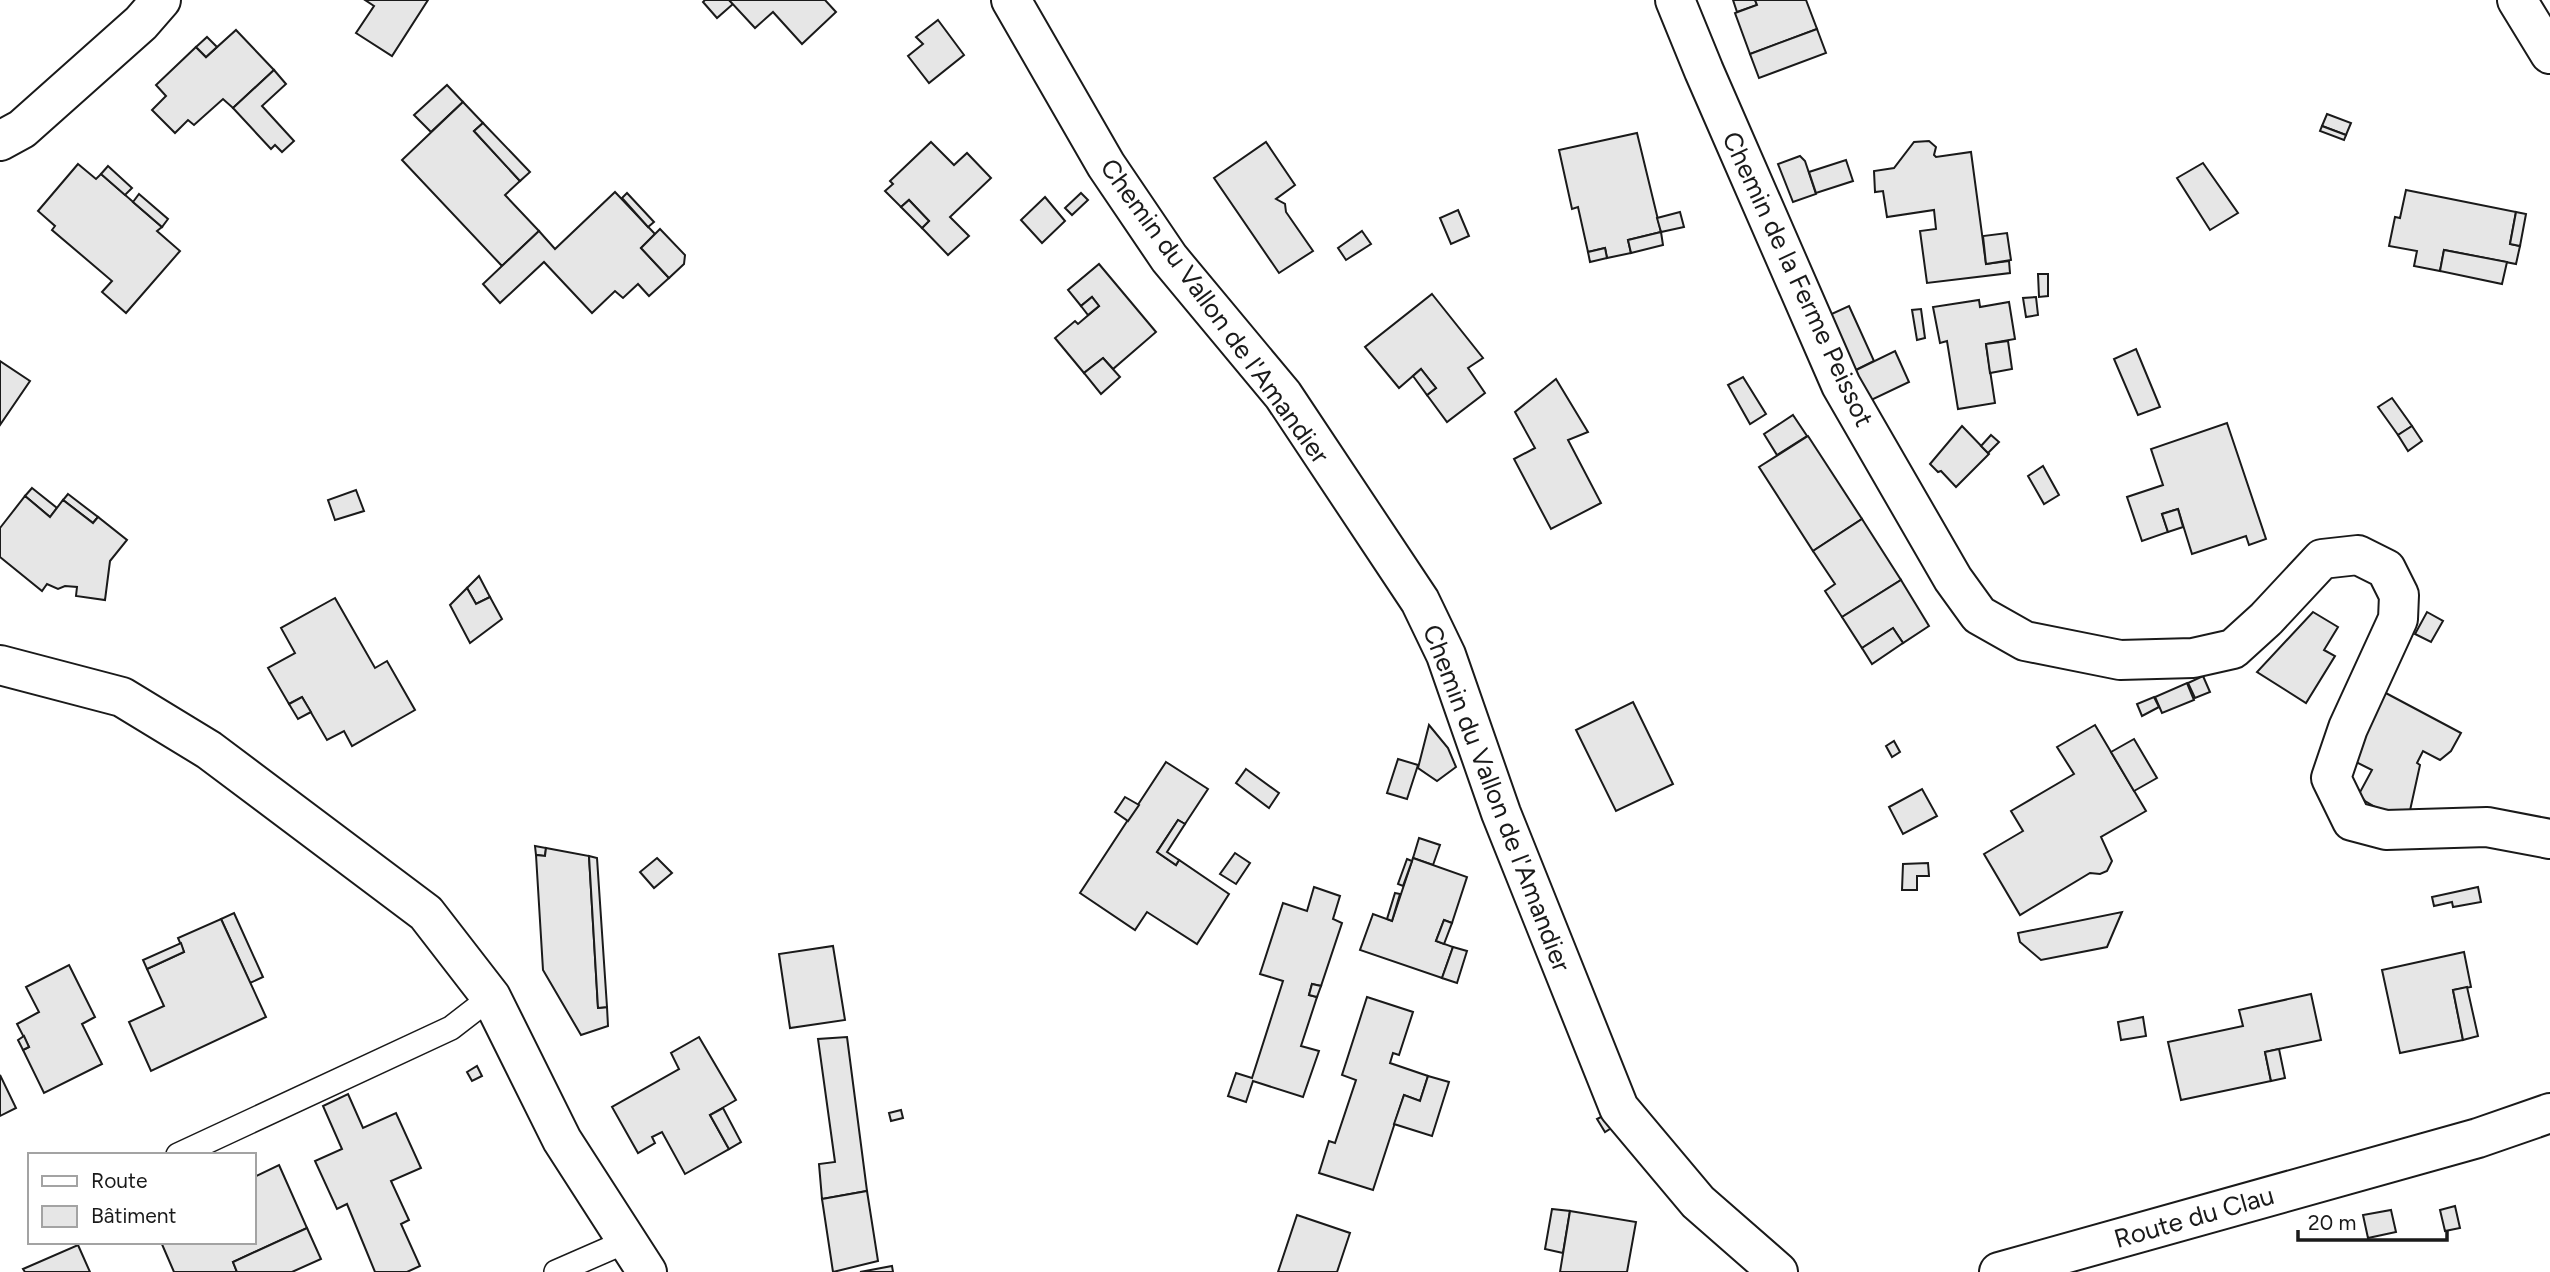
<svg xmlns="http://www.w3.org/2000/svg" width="2550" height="1272" viewBox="0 0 2550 1272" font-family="Figtree,sans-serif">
	<rect width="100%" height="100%" fill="#fff"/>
	<g fill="#e6e6e6" stroke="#1a1a1a" stroke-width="2">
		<polygon points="365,0 428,0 392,56 356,33 374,6"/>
		<polygon points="705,0 729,0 733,4 717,18 703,2"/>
		<polygon points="729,0 825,0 836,12 802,44 773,12 755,28"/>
		<polygon points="1733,0 1755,0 1757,5 1737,12"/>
		<polygon points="1755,0 1806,0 1817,29 1750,54 1735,13 1757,5"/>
		<polygon points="938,20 964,55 929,83 908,56 923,44 916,37"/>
		<polygon points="1817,29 1826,53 1759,78 1750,54"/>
		<polygon points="236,30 274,70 233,108 223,99 194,125 188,120 175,133 152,110 166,96 156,85 196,47 206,57"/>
		<polygon points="207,37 217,47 206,57 196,47"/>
		<polygon points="274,70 286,84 262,106 294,141 282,152 275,145 271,149 233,108"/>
		<polygon points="447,85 463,102 431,132 414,115"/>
		<polygon points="463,102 483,123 474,131 520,181 505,195 539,231 502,266 402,160"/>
		<polygon points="2327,114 2351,123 2346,135 2322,126"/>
		<polygon points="483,123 530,172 520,181 474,131"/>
		<polygon points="2322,126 2346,135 2344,140 2320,131"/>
		<polygon points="1637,133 1661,232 1628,240 1631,253 1607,258 1605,248 1588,252 1578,207 1572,209 1559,150"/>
		<polygon points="1929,141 1936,147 1934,155 1936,157 1971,152 1986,264 2009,261 2010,273 1927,283 1920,231 1936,229 1934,210 1887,217 1883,191 1875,192 1874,171 1894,168 1914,142"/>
		<polygon points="931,142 954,165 967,153 991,178 950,217 969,236 948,255 922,228 929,221 909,200 901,207 885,191 893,184 890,181"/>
		<polygon points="1266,142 1295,185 1276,199 1285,204 1286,212 1313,251 1279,273 1214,178"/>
		<polygon points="1800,156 1805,161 1816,194 1793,202 1778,164"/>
		<polygon points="1846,160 1853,181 1816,193 1809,172"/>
		<polygon points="2203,163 2238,213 2210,230 2177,178"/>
		<polygon points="78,164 96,179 101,174 162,227 157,231 180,251 126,313 102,292 112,281 52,230 55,226 38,211"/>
		<polygon points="108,166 132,188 125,195 101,174"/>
		<polygon points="2406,190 2516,212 2510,244 2520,246 2516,264 2444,250 2440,271 2414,266 2417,251 2389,246 2395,217 2400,218"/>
		<polygon points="615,192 655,234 641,248 669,278 649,296 638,284 623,298 615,291 592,313 544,262 500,303 483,284 539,231 555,249"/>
		<polygon points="627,193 654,222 648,227 622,198"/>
		<polygon points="1081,193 1088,200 1072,215 1065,208"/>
		<polygon points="139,194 168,219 162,227 133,202"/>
		<polygon points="1045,197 1065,221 1042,243 1021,220"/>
		<polygon points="909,200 929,221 922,228 901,207"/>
		<polygon points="1458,210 1469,236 1451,244 1440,218"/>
		<polygon points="1680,212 1684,227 1661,232 1657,218"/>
		<polygon points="2516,212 2526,214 2520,246 2510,244"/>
		<polygon points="660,229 685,255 684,264 669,278 641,248"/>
		<polygon points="1362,231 1371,244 1346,260 1338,248"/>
		<polygon points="1661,232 1663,245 1631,253 1628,240"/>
		<polygon points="2007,233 2011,260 1986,264 1983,236"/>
		<polygon points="1605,248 1607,258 1590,262 1588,252"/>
		<polygon points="2444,250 2507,262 2502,284 2440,271"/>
		<polygon points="1099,264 1156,332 1113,369 1103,358 1084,373 1055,338 1075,321 1078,324 1099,306 1092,297 1081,306 1068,290"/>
		<polygon points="2038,274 2048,274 2048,296 2039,297"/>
		<polygon points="1432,294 1483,358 1468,368 1485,393 1447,422 1427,395 1436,388 1421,369 1399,388 1365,347"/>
		<polygon points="1092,297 1099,306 1088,315 1081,306"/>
		<polygon points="2036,297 2038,315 2026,317 2023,298"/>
		<polygon points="1979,300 1980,307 2009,302 2015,339 1986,344 1995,403 1958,409 1947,341 1940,343 1933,307"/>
		<polygon points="1849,306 1874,361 1850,373 1825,317"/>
		<polygon points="1921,309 1925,338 1917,340 1912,310"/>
		<polygon points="2008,341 2012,369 1990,373 1986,344"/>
		<polygon points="2136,349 2160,407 2138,415 2114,359"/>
		<polygon points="1895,351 1909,382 1865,403 1850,373"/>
		<polygon points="1103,358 1120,377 1101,394 1084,373"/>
		<polygon points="0,361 30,381 0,425"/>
		<polygon points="1421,369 1436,388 1427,395 1413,376"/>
		<polygon points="1743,377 1766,414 1750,424 1728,385"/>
		<polygon points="1556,379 1588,432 1568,440 1601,503 1551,529 1514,459 1535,448 1515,412"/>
		<polygon points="2392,398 2412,426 2398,435 2378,407"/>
		<polygon points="1793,415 1807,436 1777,455 1764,434"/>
		<polygon points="2227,423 2266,539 2249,545 2246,536 2192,554 2178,509 2162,514 2168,532 2142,541 2127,497 2163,485 2151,449"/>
		<polygon points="1962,426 1989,454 1956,487 1941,471 1938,472 1930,464"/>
		<polygon points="2412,426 2422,441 2408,451 2398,435"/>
		<polygon points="1991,435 1999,442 1988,453 1981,446"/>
		<polygon points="1808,436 1862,519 1813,551 1759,467"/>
		<polygon points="2043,466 2059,495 2044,504 2028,476"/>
		<polygon points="32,488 57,508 50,517 25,496"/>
		<polygon points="356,490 364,511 335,520 328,500"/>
		<polygon points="68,494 98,517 93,523 63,500"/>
		<polygon points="25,496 50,517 63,500 93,523 98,517 127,540 110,561 105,600 76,596 77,587 65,586 58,589 47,584 42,591 0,557 0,528"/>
		<polygon points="2178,509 2183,527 2168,532 2162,514"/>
		<polygon points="1862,519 1901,580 1842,617 1825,591 1835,584 1813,551"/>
		<polygon points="479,576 490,597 476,604 467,588"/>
		<polygon points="1901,580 1929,626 1903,643 1893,628 1862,648 1842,617"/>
		<polygon points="467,588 476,604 490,597 502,619 470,643 450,605"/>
		<polygon points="335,598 375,668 387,661 415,710 352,746 344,731 327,740 302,697 289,704 268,668 295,653 281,628"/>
		<polygon points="2313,612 2338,627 2324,650 2335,656 2306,703 2257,672"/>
		<polygon points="2427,612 2443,621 2431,642 2415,634"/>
		<polygon points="1893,628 1903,643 1872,664 1862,648"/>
		<polygon points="2203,676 2210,692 2195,698 2188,683"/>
		<polygon points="2187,683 2194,700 2162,713 2155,697"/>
		<polygon points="2382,691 2461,733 2451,751 2440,760 2423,751 2417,763 2420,765 2409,815 2382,811 2365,801 2359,794 2372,770 2352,760"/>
		<polygon points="302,697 311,712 298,719 289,704"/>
		<polygon points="2154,697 2159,707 2142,716 2137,704"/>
		<polygon points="1633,702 1673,784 1616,811 1576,730"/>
		<polygon points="1429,725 1448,748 1456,767 1437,781 1418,768"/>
		<polygon points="2095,725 2146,811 2101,837 2112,861 2107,871 2100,874 2090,873 2020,915 1984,854 2023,831 2011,811 2074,774 2057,747"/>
		<polygon points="2134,739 2157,778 2134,791 2111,752"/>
		<polygon points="1894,741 1900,752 1892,757 1886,746"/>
		<polygon points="1398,759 1418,765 1407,799 1387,793"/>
		<polygon points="1166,762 1208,789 1185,824 1178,820 1157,852 1176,865 1179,860 1229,894 1197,944 1147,912 1135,930 1080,893"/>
		<polygon points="1246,769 1279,793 1269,808 1236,783"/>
		<polygon points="1922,789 1937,816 1903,834 1889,807"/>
		<polygon points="1125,797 1139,805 1128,821 1115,812"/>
		<polygon points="1178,820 1185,824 1167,852 1179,860 1176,865 1157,852"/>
		<polygon points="1419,838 1440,845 1433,865 1413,858"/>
		<polygon points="535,846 546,848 545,856 536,855"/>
		<polygon points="546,848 589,856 598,1008 607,1007 608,1026 581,1035 543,970 536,855 545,856"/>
		<polygon points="1235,853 1250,863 1236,884 1220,874"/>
		<polygon points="589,856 597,858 607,1007 598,1008"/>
		<polygon points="657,858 672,873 654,888 640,872"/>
		<polygon points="1413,858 1467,877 1452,923 1444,920 1436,941 1453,947 1442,978 1360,950 1373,914 1392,921"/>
		<polygon points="1407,859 1412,861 1403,886 1398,884"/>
		<polygon points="1928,863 1929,876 1917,876 1917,890 1902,890 1903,864"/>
		<polygon points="1314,887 1340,896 1333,919 1342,923 1321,986 1312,984 1309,995 1317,997 1301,1046 1319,1051 1303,1097 1253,1081 1246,1102 1228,1096 1236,1073 1252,1078 1283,981 1260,974 1283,903 1307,911"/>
		<polygon points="2478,887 2481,902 2453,907 2452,902 2434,906 2432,897"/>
		<polygon points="1395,893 1400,894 1392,921 1387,919"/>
		<polygon points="2122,912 2107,947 2041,960 2020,942 2018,933"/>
		<polygon points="234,913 263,977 250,983 221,919"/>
		<polygon points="221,919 266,1017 151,1071 129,1022 164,1006 147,969 184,952 178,938"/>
		<polygon points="1444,920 1452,923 1444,944 1436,941"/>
		<polygon points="181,943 184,952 147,969 143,960"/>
		<polygon points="833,946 845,1020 790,1028 779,954"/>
		<polygon points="1453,947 1467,951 1457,983 1442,978"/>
		<polygon points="2464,952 2471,987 2453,990 2463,1040 2400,1053 2382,970"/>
		<polygon points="69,965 95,1017 82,1024 102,1064 44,1093 23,1050 29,1047 17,1024 39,1012 26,987"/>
		<polygon points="1312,984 1321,986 1317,997 1309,995"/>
		<polygon points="2467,987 2478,1036 2463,1040 2453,990"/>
		<polygon points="2311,994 2321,1040 2265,1052 2271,1081 2181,1100 2168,1042 2243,1026 2239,1010"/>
		<polygon points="1367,997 1413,1012 1399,1055 1393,1053 1390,1063 1428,1076 1420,1101 1404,1095 1373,1190 1319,1173 1329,1141 1335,1143 1356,1080 1342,1075"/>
		<polygon points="2143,1017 2146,1036 2121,1040 2118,1022"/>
		<polygon points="24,1036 29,1047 23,1050 18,1040"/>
		<polygon points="699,1037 736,1100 710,1115 729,1149 685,1174 662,1132 652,1137 655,1143 638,1153 612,1107 679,1069 671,1053"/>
		<polygon points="847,1037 867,1191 822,1199 819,1164 835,1162 818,1039"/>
		<polygon points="2279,1049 2285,1078 2271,1081 2265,1052"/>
		<polygon points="477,1066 482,1076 472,1081 467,1072"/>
		<polygon points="0,1075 16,1108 0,1116"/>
		<polygon points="1428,1076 1449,1082 1432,1136 1394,1124 1404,1095 1420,1101"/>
		<polygon points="348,1094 363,1128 396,1113 421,1168 391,1181 409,1220 401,1224 420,1266 407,1272 375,1272 347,1204 337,1209 315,1161 342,1149 323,1106"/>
		<polygon points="723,1108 741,1142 729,1149 710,1115"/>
		<polygon points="901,1110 903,1118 891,1121 889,1113"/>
		<polygon points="1605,1115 1613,1127 1605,1132 1597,1119"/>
		<polygon points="279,1165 307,1228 233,1262 237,1272 174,1272 161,1242 254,1242 254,1177"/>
		<polygon points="867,1191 878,1261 833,1272 822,1199"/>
		<polygon points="2455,1206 2460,1228 2445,1231 2440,1210"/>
		<polygon points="1552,1209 1570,1211 1563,1253 1545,1249"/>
		<polygon points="2391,1210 2396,1232 2368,1238 2363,1215"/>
		<polygon points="1570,1211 1636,1222 1627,1272 1560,1272"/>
		<polygon points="1297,1215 1350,1233 1337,1272 1278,1272"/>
		<polygon points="307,1228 321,1259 292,1272 237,1272 233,1262"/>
		<polygon points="78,1245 90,1272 25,1272 23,1269"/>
		<polygon points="892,1266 893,1272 860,1272"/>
	</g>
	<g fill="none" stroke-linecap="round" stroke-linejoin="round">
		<defs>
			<g id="service">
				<polyline points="178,1155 451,1028 491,997"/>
				<polyline points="556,1272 627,1241"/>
			</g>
			<g id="minor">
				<polyline points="1011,0 1106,165 1169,258 1283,395 1420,601 1446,655 1501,813 1619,1108 1698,1202 1778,1272"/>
				<polyline points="1675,0 1704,71 1841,385 1953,579 1979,615 2025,641 2120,660 2193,658 2233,649 2266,619 2322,559 2358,555 2386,569 2399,595 2398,619 2348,728 2331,778 2352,821 2386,830 2487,827 2550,839"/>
				<polyline points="2517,0 2550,54"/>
				<polyline points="0,141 22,129 141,23 161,0"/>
				<polyline points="0,665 122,697 209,750 426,913 491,997 562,1140 647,1272"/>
				<polyline points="1999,1272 2478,1138 2550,1113"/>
			</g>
		</defs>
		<use href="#service" stroke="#1a1a1a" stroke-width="26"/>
		<use href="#minor" stroke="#1a1a1a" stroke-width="42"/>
		<use href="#service" stroke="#fff" stroke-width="23"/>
		<use href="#minor" stroke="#fff" stroke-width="38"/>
	</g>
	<g text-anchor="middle" stroke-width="5" stroke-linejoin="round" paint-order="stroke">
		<g font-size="26" fill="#1a1a1a" stroke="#fff">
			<text transform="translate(1798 279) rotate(65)" y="9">Chemin de la Ferme Peissot</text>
			<text transform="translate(1215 311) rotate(54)" y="9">Chemin du Vallon de l'Amandier</text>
			<text transform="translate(1497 798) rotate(69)" y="9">Chemin du Vallon de l'Amandier</text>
			<text transform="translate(2194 1217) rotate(-16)" y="9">Route du Clau</text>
		</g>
	</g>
	<rect x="28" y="1153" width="228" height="91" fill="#ffffff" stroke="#a3a3a3" stroke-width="2"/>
	<rect x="42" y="1176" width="35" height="10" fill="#ffffff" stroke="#a3a3a3" stroke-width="2"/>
	<text x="91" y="1188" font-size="21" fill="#1a1a1a">Route</text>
	<rect x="42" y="1206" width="35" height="21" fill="#e6e6e6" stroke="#a3a3a3" stroke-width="2"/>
	<text x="91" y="1223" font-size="21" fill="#1a1a1a">Bâtiment</text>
	<path d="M2298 1230v10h149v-10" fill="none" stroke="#1a1a1a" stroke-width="3.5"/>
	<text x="2308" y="1230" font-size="21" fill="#1a1a1a" stroke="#ffffff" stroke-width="5" paint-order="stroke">20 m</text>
</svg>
